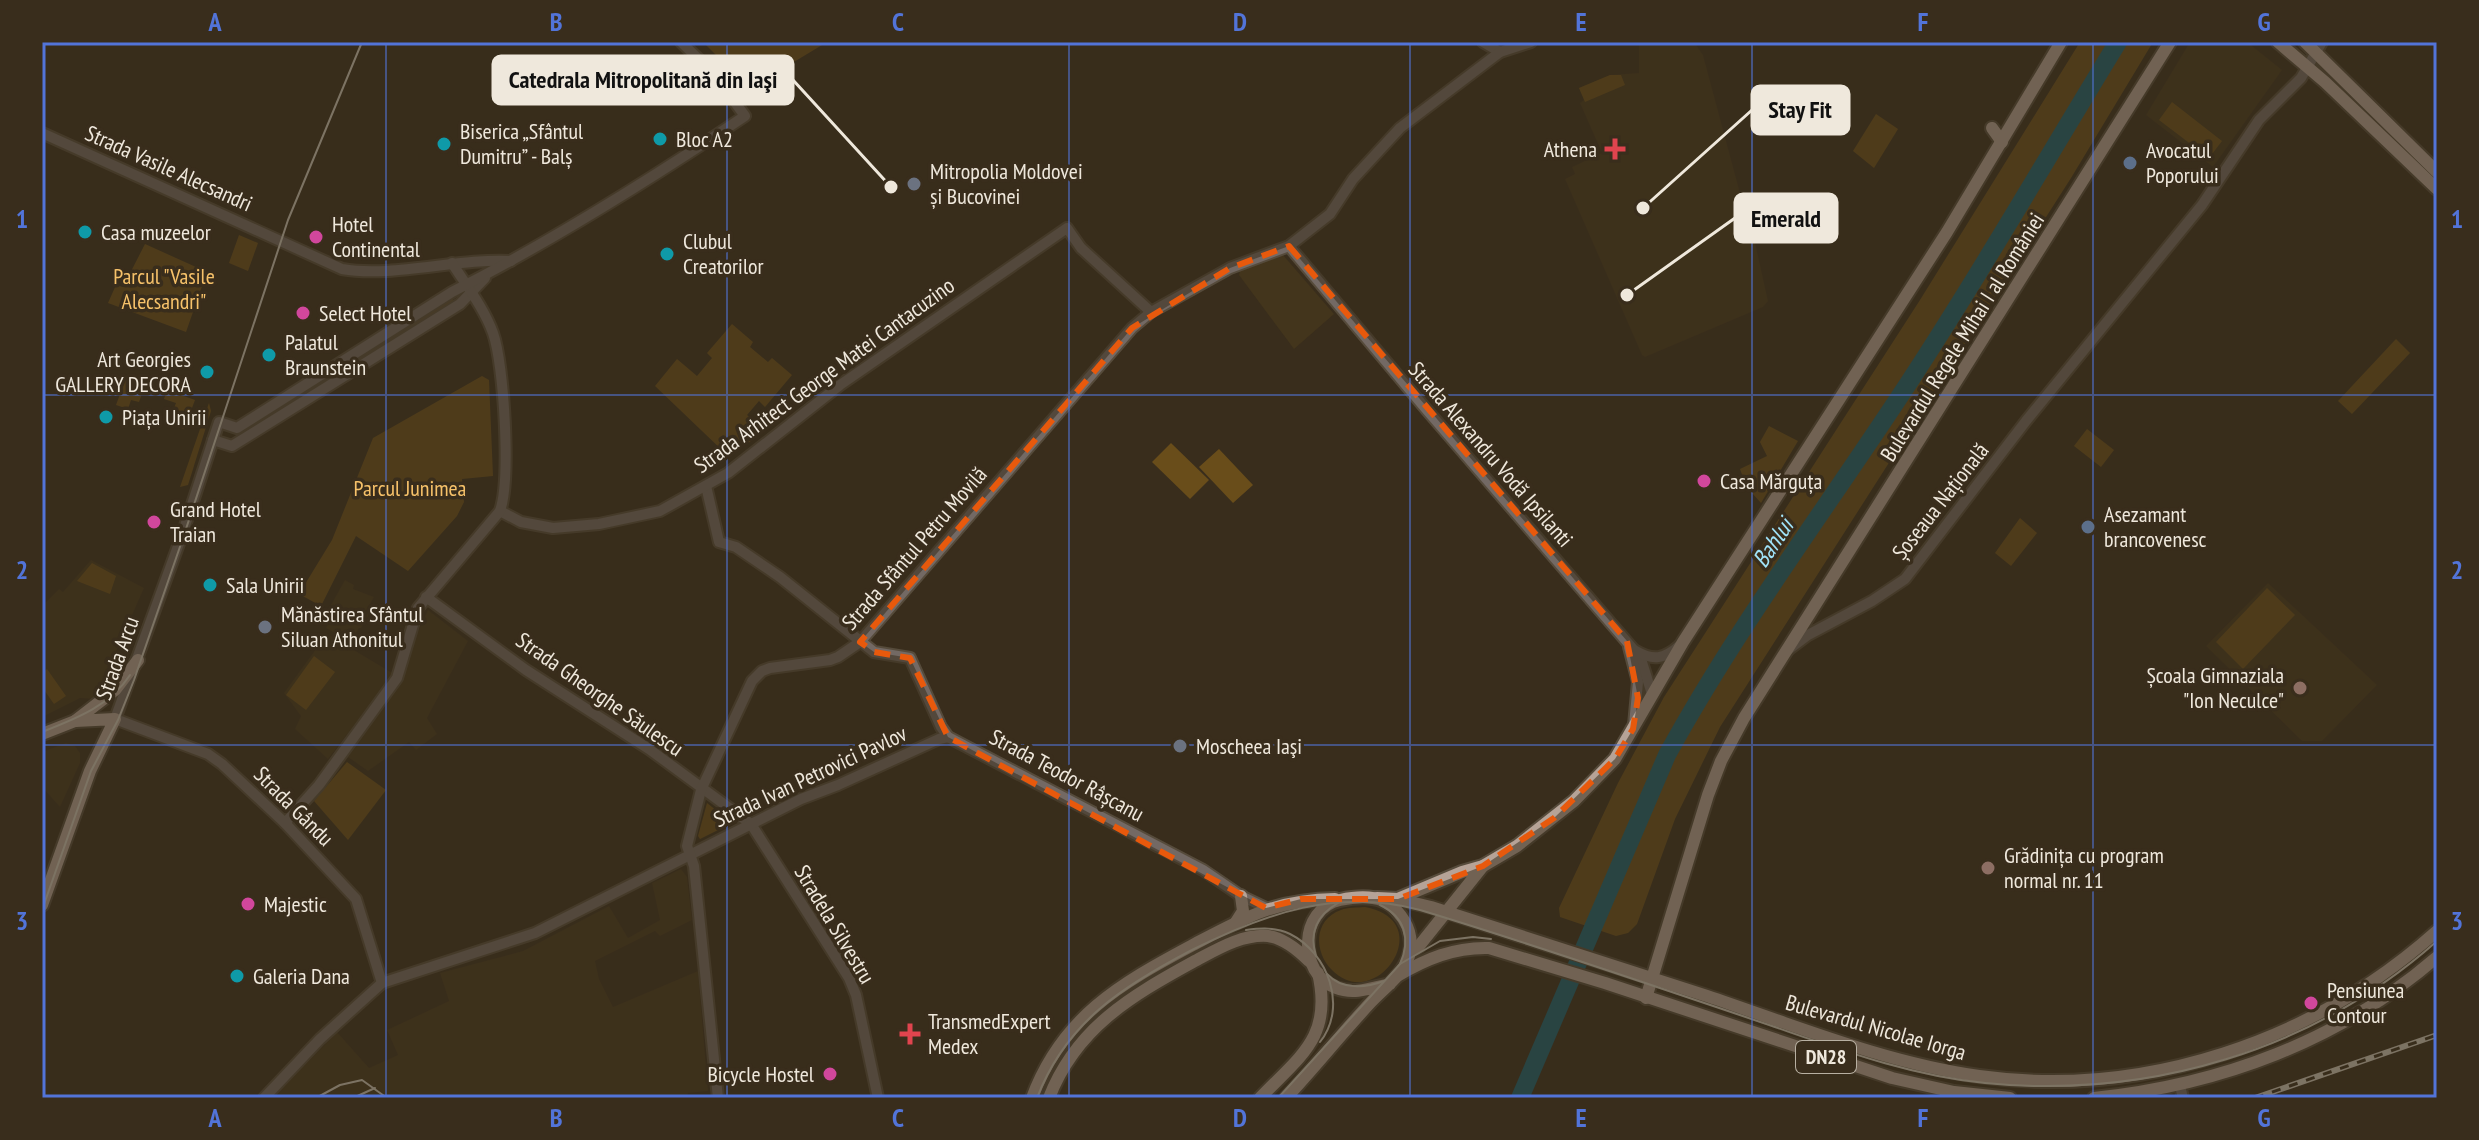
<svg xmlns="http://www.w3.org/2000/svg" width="2479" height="1140" viewBox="0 0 2479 1140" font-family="'PT Sans Narrow',sans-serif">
	<rect width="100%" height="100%" fill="#392d1c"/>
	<g fill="#43351c">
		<polygon points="1639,42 1643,45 1696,45 1703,55 1744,208 1748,211 1768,301 1763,307 1645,357 1642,355 1565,179 1575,174 1572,167 1602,153 1580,103 1584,100 1579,88 1610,75 1639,73"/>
		<polygon points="2190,42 2247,42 2282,70 2213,167 2146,115"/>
		<polygon points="1283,255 1334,314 1294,349 1239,275 1240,271"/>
		<polygon points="91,560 144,588 95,699 80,698 42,717 42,606 59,589 63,592"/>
		<polygon points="345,580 354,585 353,589 374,597 366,611 370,613 361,628 359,628 353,637 348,635 346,639 326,628 328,624 322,621"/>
		<polygon points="2268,583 2377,685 2322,741 2302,741 2206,646"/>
		<polygon points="428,610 468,641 427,718 437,734 416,750 409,742 368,771 348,757 403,677 407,655"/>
		<polygon points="327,634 394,674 328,759 295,729 301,716 284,693"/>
		<polygon points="66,743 75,746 80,753 80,763 60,807 42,787 42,752"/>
		<polygon points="681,869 687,877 692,920 660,936 655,931 595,961 599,979 613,1007 698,971 708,1091 688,1093 686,1098 272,1098 337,1032 369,1068 398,1055 387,1030 449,1001 440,973 523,951 609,906 628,938 660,920 652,883"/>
	</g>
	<g fill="#694d1a">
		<polygon points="703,42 827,42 754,86 744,83"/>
		<polygon points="2080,42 2153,42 2071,178 1720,727 1675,819 1637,924 1628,933 1616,936 1560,917 1559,908 1618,783 1664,697 1920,300"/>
		<polygon points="1610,75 1621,75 1625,85 1585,102 1579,88"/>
		<polygon points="2172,102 2222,141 2209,158 2159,120"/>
		<polygon points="1876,114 1898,129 1874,168 1853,151"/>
		<polygon points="239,235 258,243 248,271 229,263"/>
		<polygon points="145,244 207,272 186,332 108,303 116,285 123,287"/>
		<polygon points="452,299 454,302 264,421 262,418"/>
		<polygon points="732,324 753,342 750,347 768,362 772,358 792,375 765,407 759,401 747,415 765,431 734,453 725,453 655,386 677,359 697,376 712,358 707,353"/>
		<polygon points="2396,339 2410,353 2352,414 2338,401"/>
		<polygon points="127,375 146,382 139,402 131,400 128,409 116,405"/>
		<polygon points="482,376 489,380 493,476 462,479 464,502 457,516 408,571 356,536 321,606 299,594 332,540 373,438"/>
		<polygon points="167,390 195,400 184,429 168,424 176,403 164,399"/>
		<polygon points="209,403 211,411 188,485 180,487"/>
		<polygon points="1769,426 1798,441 1761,503 1742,482 1744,480 1740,469 1767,456 1760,442"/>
		<polygon points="2087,429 2114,450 2101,467 2074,446"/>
		<polygon points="1171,443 1209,480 1190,499 1152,462"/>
		<polygon points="1219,449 1253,485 1233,503 1199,467"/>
		<polygon points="2020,518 2037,533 2011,566 1995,553"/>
		<polygon points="92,563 116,576 110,594 77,581"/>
		<polygon points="2267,588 2295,615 2243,669 2216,642"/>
		<polygon points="314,656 335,672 306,710 286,695"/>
		<polygon points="47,669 66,696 54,704 42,687 42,673"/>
		<polygon points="347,762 386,790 348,840 314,801"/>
		<polygon points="707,803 732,823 700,839 698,836"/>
		<path d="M1365 907C1440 921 1376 1015 1332 970 1314 952 1313 920 1341 910 1348 907 1357 908 1365 907Z"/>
	</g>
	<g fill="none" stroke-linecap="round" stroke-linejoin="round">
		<path stroke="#175f72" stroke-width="18" d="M1520 1098 1667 755C1735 631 1820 517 1898 399 1975 283 2045 161 2118 42"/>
		<defs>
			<g id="minor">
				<polyline points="1483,42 1500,52"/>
				<path d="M42 133 342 269C392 278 458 258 511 261"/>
				<polyline points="1289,246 1426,409 1634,650 1641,659 1652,694"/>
				<polyline points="213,440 232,446 460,304 485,278"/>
				<polyline points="706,486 719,542 736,547 780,577 874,652 910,658 941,727 948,737 1203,870 1241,896 1266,908"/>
				<polyline points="500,511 521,522 553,528 599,524 660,511 728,473 840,385 1067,228 1081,248 1151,312"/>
				<polyline points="426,597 526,670 649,749 751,824 849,978 856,995 878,1098"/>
				<polyline points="1629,647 1638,682 1634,725"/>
				<polyline points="1788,650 1808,635 1872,601 1905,579 2026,421 2202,205 2259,120 2301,78 2322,42"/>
				<path d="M1636 651C1653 661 1664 659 1679 646"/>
				<path d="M285 823 319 785 397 678 418 608 500 511C511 479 504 364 493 333 484 308 466 285 452 263"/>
				<path d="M382 983 356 899 285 823 222 764 208 754 115 719 181 538 219 422 237 428 452 292C554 240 651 179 745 116L714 74 681 42"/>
				<polyline points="2180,1086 2183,1098"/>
				<polyline points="264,1098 320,1039 382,983 535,933 801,799 838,785 939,739 948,737"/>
				<polyline points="718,1098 694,866 687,846 701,790 752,681 762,671 770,668 830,660 838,657 860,642 1132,328 1151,312 1230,268 1289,246 1330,214 1353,179 1400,128 1500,52 1531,42"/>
			</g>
			<g id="major">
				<polyline points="2278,42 2325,82 2437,189"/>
				<polyline points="2305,42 2437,172"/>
				<polyline points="1992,128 2002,142"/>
				<polyline points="75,721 115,690 138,660"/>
				<polyline points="42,734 75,721 115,719 90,771 42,905"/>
				<path d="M1377 898 1398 899 1431 907C1523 936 1615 966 1707 996 1796 1026 1886 1063 1979 1076 2144 1099 2314 1041 2437 931"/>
				<polyline points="1400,898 1462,872 1483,866 1517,846 1574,801 1615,759 1683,642 1947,232 2061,42"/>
				<polyline points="1236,922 1243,911 1241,896"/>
				<polyline points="1410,952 1419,946 1483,866"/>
				<path d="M1397 976C1426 959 1454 947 1489 948L1605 983 1892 1078 1954 1092 2010 1098"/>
				<polyline points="1646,998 1708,795 1721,761 1744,718 2170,42"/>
				<path d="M1032 1098C1062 1017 1120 984 1191 946 1244 918 1274 900 1335 899"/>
				<path d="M1049 1098C1076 1028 1131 996 1193 962 1216 950 1241 934 1268 936 1284 938 1298 950 1309 961"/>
				<path d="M1260 1098C1300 1056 1333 1037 1318 973"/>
				<path d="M1286 1098C1315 1067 1342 1033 1371 1002 1384 988 1403 975 1409 956 1414 939 1408 923 1397 911 1384 895 1359 896 1340 900 1299 909 1297 973 1336 988 1354 995 1372 988 1390 984"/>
				<path d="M2094 1098C2220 1085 2340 1041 2437 957"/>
			</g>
		</defs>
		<use href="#minor" stroke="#564b3b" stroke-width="14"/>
		<use href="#major" stroke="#564b3b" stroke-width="16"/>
		<use href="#minor" stroke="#736964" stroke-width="10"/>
		<use href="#major" stroke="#b6a397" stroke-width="12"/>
		<g stroke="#cfc7ba" stroke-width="2">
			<path d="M42 732C75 719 110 706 130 675"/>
			<path d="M1380 905C1405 917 1411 939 1400 964"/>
			<polyline points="42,910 91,771 118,720 134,680 183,538 288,220 362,42"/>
			<path d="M1246 930C1261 928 1276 927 1290 934 1328 953 1348 1007 1320 1042"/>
			<path d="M1316 956C1309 933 1317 915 1338 903"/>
			<path d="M1327 974C1342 990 1365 988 1384 981"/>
			<polyline points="316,1098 340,1085 362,1080 387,1098"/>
			<polyline points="353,1098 375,1088"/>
			<path d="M1037 1098C1066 1022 1123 986 1192 950 1266 913 1337 888 1420 910 1539 946 1657 987 1775 1027 1844 1051 1912 1076 1985 1083 2149 1099 2313 1051 2437 941"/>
			<polyline points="1278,1098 1400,964 1440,941 1473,937 1491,939"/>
		</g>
		<defs>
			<polyline id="rail" points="2255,1098 2437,1035"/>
		</defs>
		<use href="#rail" stroke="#cfc7ba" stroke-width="6"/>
		<use href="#rail" stroke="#392d1c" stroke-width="3" stroke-dasharray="9" stroke-linecap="butt"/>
	</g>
	<path d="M0 0H2479V1140H0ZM1289 246 1627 641 1638 698 1633 729 1615 759 1554 818 1483 866 1398 899H1301L1266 908 948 737 910 658 874 652 860 642 1132 328 1230 268Z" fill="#392d1c" fill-opacity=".55" fill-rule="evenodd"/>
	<path fill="none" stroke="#e8590c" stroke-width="6" stroke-dasharray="16 10" stroke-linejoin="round" d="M1289 246 1627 641 1638 698 1633 729 1615 759 1554 818 1483 866 1398 899H1301L1266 908 948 737 910 658 874 652 860 642 1132 328 1230 268Z"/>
	<path fill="none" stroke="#5274d9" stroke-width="2" stroke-opacity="0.55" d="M386 42V1098M727 42V1098M1069 42V1098M1410 42V1098M1752 42V1098M2093 42V1098M42 395H2437M42 745H2437"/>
	<g fill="#0f9aa8" stroke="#392d1c" stroke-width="3">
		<circle cx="660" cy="139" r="8"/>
		<circle cx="444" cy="144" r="8"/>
		<circle cx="85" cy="232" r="8"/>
		<circle cx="667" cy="254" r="8"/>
		<circle cx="269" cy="355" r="8"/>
		<circle cx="207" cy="372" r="8"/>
		<circle cx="106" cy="417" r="8"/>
		<circle cx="210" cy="585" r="8"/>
		<circle cx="237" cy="976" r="8"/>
	</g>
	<g fill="#e0444e" stroke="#392d1c" stroke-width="3">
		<path d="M1611 137h8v8h8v8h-8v8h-8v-8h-8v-8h8z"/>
		<path d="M906 1022h8v8h8v8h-8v8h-8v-8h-8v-8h8z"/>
	</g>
	<g fill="#5c6f8a" stroke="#392d1c" stroke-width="3">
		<circle cx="2130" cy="163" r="8"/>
		<circle cx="2088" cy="527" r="8"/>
	</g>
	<g fill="#6b7280" stroke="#392d1c" stroke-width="3">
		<circle cx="914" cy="184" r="8"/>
		<circle cx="265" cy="627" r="8"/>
		<circle cx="1180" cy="746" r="8"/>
	</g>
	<g fill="#d1479c" stroke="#392d1c" stroke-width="3">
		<circle cx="316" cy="237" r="8"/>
		<circle cx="303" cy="313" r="8"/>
		<circle cx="1704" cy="481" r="8"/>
		<circle cx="154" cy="522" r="8"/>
		<circle cx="248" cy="904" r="8"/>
		<circle cx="2311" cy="1003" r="8"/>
		<circle cx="830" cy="1074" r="8"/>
	</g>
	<g fill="#8d6e63" stroke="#392d1c" stroke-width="3">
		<circle cx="2300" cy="688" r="8"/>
		<circle cx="1988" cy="868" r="8"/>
	</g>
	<g text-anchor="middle" stroke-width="7" stroke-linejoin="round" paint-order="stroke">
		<rect fill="#392d1c" stroke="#b8b0a2" stroke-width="2" x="1796" y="1041" width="60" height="32" rx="6"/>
		<g font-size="20" font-weight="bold" fill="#efe8dc">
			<text x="1826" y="1064">DN28</text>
		</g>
		<g font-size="22" fill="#efe8dc" stroke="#392d1c" text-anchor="start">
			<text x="460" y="139">Biserica „Sfântul<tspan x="460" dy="25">Dumitru” - Balș</tspan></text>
			<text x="676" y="147">Bloc A2</text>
			<text x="1597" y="157" text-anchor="end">Athena</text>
			<text x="2146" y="158">Avocatul<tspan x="2146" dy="25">Poporului</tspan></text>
			<text x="930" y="179">Mitropolia Moldovei<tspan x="930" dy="25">și Bucovinei</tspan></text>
			<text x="332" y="232">Hotel<tspan x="332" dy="25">Continental</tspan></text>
			<text x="101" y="240">Casa muzeelor</text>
			<text x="683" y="249">Clubul<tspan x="683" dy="25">Creatorilor</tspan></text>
			<text x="319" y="321">Select Hotel</text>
			<text x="285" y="350">Palatul<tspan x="285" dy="25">Braunstein</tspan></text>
			<text x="191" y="367" text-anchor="end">Art Georgies<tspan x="191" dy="25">GALLERY DECORA</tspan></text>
			<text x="122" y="425">Piața Unirii</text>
			<text x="1720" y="489">Casa Mărguța</text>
			<text x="170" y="517">Grand Hotel<tspan x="170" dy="25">Traian</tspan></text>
			<text x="2104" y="522">Asezamant<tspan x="2104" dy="25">brancovenesc</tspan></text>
			<text x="226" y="593">Sala Unirii</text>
			<text x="281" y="622">Mănăstirea Sfântul<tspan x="281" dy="25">Siluan Athonitul</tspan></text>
			<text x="2284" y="683" text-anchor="end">Școala Gimnaziala<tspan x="2284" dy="25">"Ion Neculce"</tspan></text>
			<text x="1196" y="754">Moscheea Iaşi</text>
			<text x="2004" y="863">Grădinița cu program<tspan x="2004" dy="25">normal nr. 11</tspan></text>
			<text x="264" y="912">Majestic</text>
			<text x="253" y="984">Galeria Dana</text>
			<text x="2327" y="998">Pensiunea<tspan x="2327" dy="25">Contour</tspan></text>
			<text x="928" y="1029">TransmedExpert<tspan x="928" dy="25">Medex</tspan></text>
			<text x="814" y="1082" text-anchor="end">Bicycle Hostel</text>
		</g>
		<g font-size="22" fill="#efe8dc" stroke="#392d1c">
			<text transform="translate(169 168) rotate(24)" y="8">Strada Vasile Alecsandri</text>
			<text transform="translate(1962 337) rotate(-58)" y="8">Bulevardul Regele Mihai I al României</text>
			<text transform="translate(824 375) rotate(-36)" y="8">Strada Arhitect George Matei Cantacuzino</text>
			<text transform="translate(1491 454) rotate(49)" y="8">Strada Alexandru Vodă Ipsilanti</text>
			<text transform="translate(1940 501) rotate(-52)" y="8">Șoseaua Națională</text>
			<text transform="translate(914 548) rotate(-49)" y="8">Strada Sfântul Petru Movilă</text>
			<text transform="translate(117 658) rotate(-70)" y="8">Strada Arcu</text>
			<text transform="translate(600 694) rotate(35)" y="8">Strada Gheorghe Săulescu</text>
			<text transform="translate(1067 775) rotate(28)" y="8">Strada Teodor Râșcanu</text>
			<text transform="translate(810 776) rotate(-25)" y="8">Strada Ivan Petrovici Pavlov</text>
			<text transform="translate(294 806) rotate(45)" y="8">Strada Gându</text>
			<text transform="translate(835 924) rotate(59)" y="8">Stradela Silvestru</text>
			<text transform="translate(1876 1027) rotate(16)" y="8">Bulevardul Nicolae Iorga</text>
		</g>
		<g font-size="22" fill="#f7c26a" stroke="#392d1c">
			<text x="164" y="284">Parcul "Vasile<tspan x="164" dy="25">Alecsandri"</tspan></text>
			<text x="410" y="496">Parcul Junimea</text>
		</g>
		<g font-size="24" font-style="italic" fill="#a0e3f9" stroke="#392d1c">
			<text transform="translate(1773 543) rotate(-56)" y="8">Bahlui</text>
		</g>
	</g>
	<path fill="none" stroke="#efe8dc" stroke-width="3" d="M891 187L793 80M1643 208L1752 110M1627 295L1735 218"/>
	<g fill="#efe8dc" stroke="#392d1c" stroke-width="3">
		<circle cx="891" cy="187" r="8"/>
		<circle cx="1643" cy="208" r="8"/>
		<circle cx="1627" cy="295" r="8"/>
	</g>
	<g fill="#efe8dc" stroke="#efe8dc" stroke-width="3">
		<rect x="493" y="56" width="300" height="48" rx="8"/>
		<rect x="1752" y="86" width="97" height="48" rx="8"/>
		<rect x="1735" y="194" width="102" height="48" rx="8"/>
	</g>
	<g font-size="24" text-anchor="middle" font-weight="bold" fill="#111">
		<text x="643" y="88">Catedrala Mitropolitană din Iaşi</text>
		<text x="1800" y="118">Stay Fit</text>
		<text x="1786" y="227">Emerald</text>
	</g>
	<rect width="2479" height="1140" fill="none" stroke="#392d1c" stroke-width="88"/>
	<rect x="44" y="44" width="2391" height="1052" fill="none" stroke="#5274d9" stroke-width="3"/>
	<g font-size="26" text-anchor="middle" font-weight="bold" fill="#5274d9">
		<text x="215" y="31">A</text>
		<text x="556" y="31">B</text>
		<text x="898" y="31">C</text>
		<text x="1240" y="31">D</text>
		<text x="1581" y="31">E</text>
		<text x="1923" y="31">F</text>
		<text x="2264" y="31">G</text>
		<text x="22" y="228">1</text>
		<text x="2457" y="228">1</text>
		<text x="22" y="579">2</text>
		<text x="2457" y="579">2</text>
		<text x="22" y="930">3</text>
		<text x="2457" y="930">3</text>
		<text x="215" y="1127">A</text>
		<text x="556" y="1127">B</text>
		<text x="898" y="1127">C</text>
		<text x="1240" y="1127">D</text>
		<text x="1581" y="1127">E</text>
		<text x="1923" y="1127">F</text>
		<text x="2264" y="1127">G</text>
	</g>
</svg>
